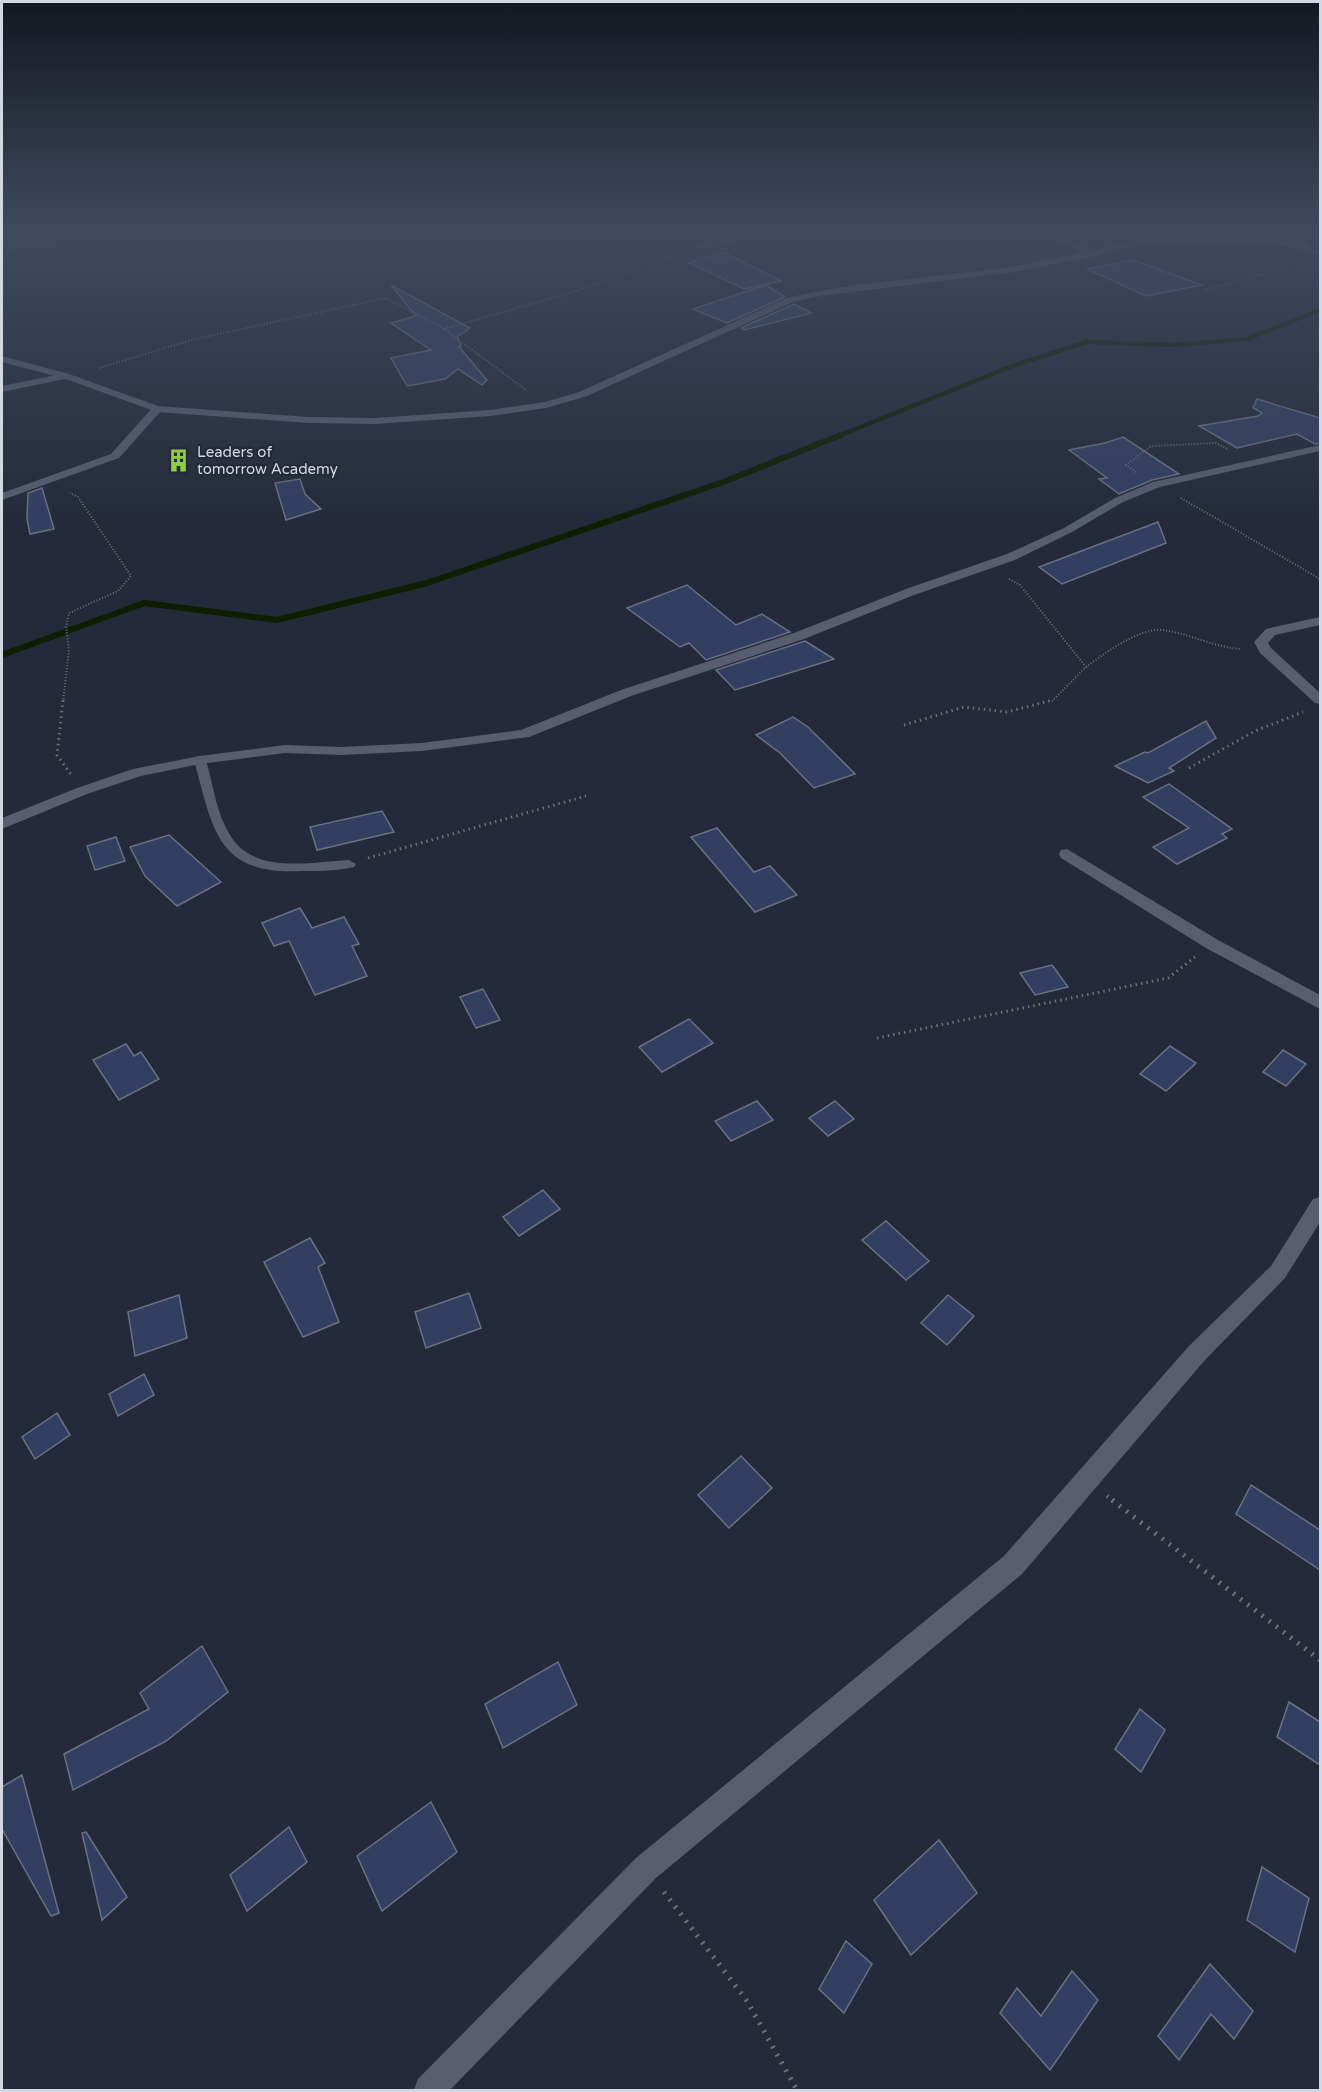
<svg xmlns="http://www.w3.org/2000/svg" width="1322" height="2092" viewBox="0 0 1322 2092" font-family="'Varela Round',sans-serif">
	<rect width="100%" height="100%" fill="#242a39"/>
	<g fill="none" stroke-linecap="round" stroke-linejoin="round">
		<polyline stroke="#0e1e00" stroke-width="4.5" points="838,436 1012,366 1087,342 1174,345 1247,339 1320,310"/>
		<polyline stroke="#0e1e00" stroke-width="6" points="2,655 144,603 277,620 427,583 726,481 841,435"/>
	</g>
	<g fill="#333f61" stroke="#6a7183" stroke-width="1.5">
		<polygon points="723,252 781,281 744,289 689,263"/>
		<polygon points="1133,260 1202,285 1146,296 1087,269"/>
		<polygon points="391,285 470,328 457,337 461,346 459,347 487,380 482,385 458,369 445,379 407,386 391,358 431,350 391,323 416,316"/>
		<polygon points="766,285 785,297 727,323 693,309"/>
		<polygon points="794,304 811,313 744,330 741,328"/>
		<polygon points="1257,399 1320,418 1320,443 1315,444 1297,434 1237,448 1199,426 1258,416 1262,413 1253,408"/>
		<polygon points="1123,437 1179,474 1152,480 1119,494 1099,479 1107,478 1069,450 1105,443"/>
		<polygon points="300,479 305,494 321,509 286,520 275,483"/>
		<polygon points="42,488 54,529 30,534 27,519 28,493"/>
		<polygon points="1158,522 1166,543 1062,584 1039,567"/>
		<polygon points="687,585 736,625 762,614 790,632 706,660 689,643 680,647 627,608"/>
		<polygon points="805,641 834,659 735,690 716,670"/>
		<polygon points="793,717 808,727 855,774 814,788 780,753 756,735"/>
		<polygon points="1206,721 1216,738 1169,768 1174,771 1148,783 1115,766 1145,752 1148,753"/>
		<polygon points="1169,784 1232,829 1222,834 1227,838 1177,864 1153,847 1189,828 1143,797"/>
		<polygon points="382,811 394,832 317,850 310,827"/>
		<polygon points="717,828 754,872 770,866 797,895 755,912 691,837"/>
		<polygon points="169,835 221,882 177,906 145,876 130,847"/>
		<polygon points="116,837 125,861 95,870 87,846"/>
		<polygon points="300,908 312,928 344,917 359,944 352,946 367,976 315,995 289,941 274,946 262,923"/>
		<polygon points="1052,965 1068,987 1035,995 1020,973"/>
		<polygon points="483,989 500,1020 476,1028 460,997"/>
		<polygon points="689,1019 713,1043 662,1072 639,1047"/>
		<polygon points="126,1044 134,1056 141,1052 159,1079 119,1100 93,1060"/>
		<polygon points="1170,1046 1196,1063 1166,1091 1140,1074"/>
		<polygon points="1283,1050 1306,1064 1286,1086 1263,1072"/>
		<polygon points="757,1101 773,1120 731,1141 715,1121"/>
		<polygon points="835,1101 854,1119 828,1136 809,1118"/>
		<polygon points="543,1190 560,1209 519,1236 503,1217"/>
		<polygon points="886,1221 929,1261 906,1280 862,1240"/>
		<polygon points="310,1238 325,1263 318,1267 339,1322 303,1337 264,1262"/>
		<polygon points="469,1293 481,1328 426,1348 415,1312"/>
		<polygon points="179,1295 187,1338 135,1356 128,1312"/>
		<polygon points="948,1295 974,1316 947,1345 921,1323"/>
		<polygon points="144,1374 154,1395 118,1416 109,1394"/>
		<polygon points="57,1413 70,1435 35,1459 22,1437"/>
		<polygon points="741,1456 772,1488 729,1528 698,1495"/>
		<polygon points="1251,1485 1320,1530 1320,1570 1236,1514"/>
		<polygon points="202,1646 228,1692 166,1741 73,1790 64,1754 149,1709 140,1693"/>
		<polygon points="558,1662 577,1705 503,1748 485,1704"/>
		<polygon points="1289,1702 1320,1722 1320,1765 1277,1737"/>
		<polygon points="1140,1709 1165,1730 1141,1772 1115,1749"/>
		<polygon points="22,1775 59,1913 51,1916 2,1829 2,1787"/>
		<polygon points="431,1802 457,1852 382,1911 357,1856"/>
		<polygon points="289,1827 307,1862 247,1911 230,1875"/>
		<polygon points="86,1832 127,1897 102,1920 82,1833"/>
		<polygon points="939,1840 977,1893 911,1955 874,1900"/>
		<polygon points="1262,1867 1309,1898 1295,1952 1247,1920"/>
		<polygon points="846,1941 872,1964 844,2013 819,1989"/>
		<polygon points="1210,1964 1253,2011 1234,2039 1211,2014 1179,2060 1158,2036"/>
		<polygon points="1072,1971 1098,2000 1050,2070 1000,2013 1017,1988 1041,2016"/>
	</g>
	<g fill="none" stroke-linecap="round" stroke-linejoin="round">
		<g stroke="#6c717e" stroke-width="2" stroke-dasharray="1 2" stroke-linecap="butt">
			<polyline points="2,248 26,237 27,232"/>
			<polyline points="2,251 68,239 83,232"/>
			<polyline points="1204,290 1296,265"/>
			<polyline points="444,329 577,291 680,253"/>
			<polyline points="99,368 195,339 386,298 444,329 526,390"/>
			<polyline points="1136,472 1126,465 1151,446 1216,443 1228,449"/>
			<polyline points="1181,498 1320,579"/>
			<polyline points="1009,579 1020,585 1086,667 1051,702"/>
			<path d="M1086 667C1104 654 1138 628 1162 630 1188 633 1213 647 1240 649"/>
			<polyline points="63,702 69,650 66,627 69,613 118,591 131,576 78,497 70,493"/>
		</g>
		<g stroke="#6c717e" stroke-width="3" stroke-dasharray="1.5 4" stroke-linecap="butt">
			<polyline points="63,700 57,755 72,776"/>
			<polyline points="904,725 964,707 1007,712 1053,700"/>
			<polyline points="1189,768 1255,731 1303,712"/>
			<polyline points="368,858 586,796"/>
			<polyline points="877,1038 1168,978 1195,957"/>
		</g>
		<polyline stroke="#6c717e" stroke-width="4.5" stroke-dasharray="1.5 5" stroke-linecap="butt" points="1107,1496 1114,1501"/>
		<g stroke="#6c717e" stroke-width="5" stroke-dasharray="2 7" stroke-linecap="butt">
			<polyline points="1112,1500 1320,1660"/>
			<polyline points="664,1892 747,2001 797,2090"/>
		</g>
		<path fill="#585e70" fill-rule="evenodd" d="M200 756 206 760C213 784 216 813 230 835 254 875 310 862 349 860L356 864 354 867C338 871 320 871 303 871 216 876 213 829 194 760Z"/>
		<g fill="#585e70" fill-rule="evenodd">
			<polygon points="761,232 778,232 698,249 694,247"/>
			<polygon points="1033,232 1045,232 1100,253 1093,255"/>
			<polygon points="1243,232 1256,232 1288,243 1284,245"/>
			<polygon points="1289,232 1298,232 1313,248 1313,252 1307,252"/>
			<polygon points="66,373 69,374 69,378 2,392 2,386"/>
			<polygon points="157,406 162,409 161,411 119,458 2,500 2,493 111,454 153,407"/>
			<polygon points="1320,445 1320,451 1160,487 1123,502 1072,532 1015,560 914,595 804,639 631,696 529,737 422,751 342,755 285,753 200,764 141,776 87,794 2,829 2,818 77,788 133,769 200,756 285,745 342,747 422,743 521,730 621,690 794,633 906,589 1007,554 1064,528 1115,498 1153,482"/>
			<polygon points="1320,617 1320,625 1275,635 1268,643 1271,648 1320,693 1320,704 1315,703 1260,653 1254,642 1266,629"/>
			<polygon points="1067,849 1218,940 1320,995 1320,1009 1206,948 1061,858 1059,854 1061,850"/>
			<polygon points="1320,1197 1320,1222 1285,1278 1205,1360 1022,1574 656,1878 450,2090 414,2090 418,2079 636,1858 1004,1556 1189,1346 1271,1266 1313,1199"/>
		</g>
		<path fill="#585e70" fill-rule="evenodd" d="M1176 237 1284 241 1320 251V255L1284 245 1176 241 1137 244 1096 256 1014 272 820 296 793 302 587 396 546 408 490 416 375 424 309 423 157 412 63 378 2 362V356L69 374 158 406 309 417 375 418 490 410 545 402 579 392 787 298C861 280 939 278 1014 266 1068 258 1121 241 1176 237Z"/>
	</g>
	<linearGradient id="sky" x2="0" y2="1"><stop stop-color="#14171f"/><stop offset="0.44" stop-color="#3f4a5f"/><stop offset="1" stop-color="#3f4a5f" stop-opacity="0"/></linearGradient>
	<rect width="1322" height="525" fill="url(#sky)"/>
	<defs>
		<symbol id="building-bare" viewBox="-9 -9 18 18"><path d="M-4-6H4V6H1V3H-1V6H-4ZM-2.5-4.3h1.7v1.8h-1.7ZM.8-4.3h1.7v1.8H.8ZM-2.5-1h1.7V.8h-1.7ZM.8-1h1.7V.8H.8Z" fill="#8fcd42" stroke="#242a39" stroke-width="2.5" paint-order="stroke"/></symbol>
	</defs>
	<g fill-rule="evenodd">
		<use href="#building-bare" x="162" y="444" width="33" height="33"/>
	</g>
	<g text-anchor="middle" stroke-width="4.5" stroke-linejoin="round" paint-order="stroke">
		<g font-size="15" fill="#d3d7e1" stroke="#242a39" text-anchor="start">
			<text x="197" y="457">Leaders of<tspan x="197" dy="17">tomorrow Academy</tspan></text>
		</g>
	</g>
	<rect width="1322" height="2092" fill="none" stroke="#d3d7e1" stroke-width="6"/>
</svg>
